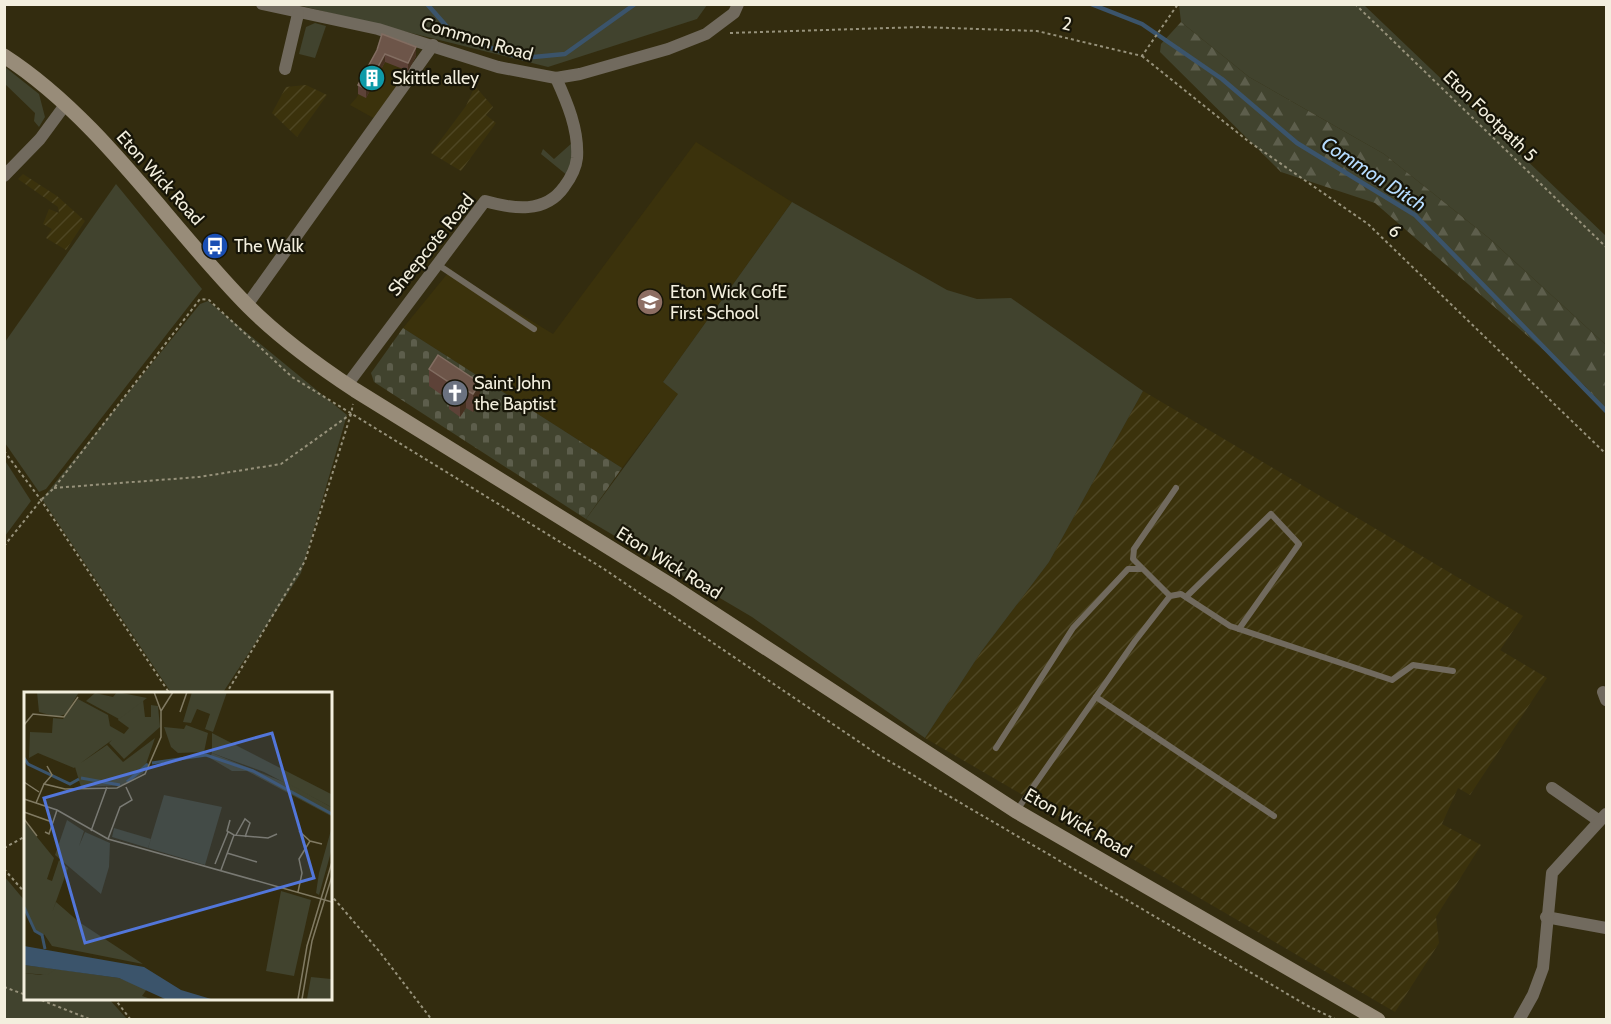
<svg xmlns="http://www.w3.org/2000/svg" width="1611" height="1024" viewBox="0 0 1611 1024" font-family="Cabin,sans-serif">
	<defs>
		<pattern id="industrial-furrows" width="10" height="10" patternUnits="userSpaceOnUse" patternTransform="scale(1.5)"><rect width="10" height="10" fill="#3b320c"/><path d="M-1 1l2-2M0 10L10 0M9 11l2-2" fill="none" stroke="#4e4623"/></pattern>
		<pattern id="forest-firs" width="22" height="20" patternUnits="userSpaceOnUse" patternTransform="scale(1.5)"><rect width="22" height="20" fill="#41432e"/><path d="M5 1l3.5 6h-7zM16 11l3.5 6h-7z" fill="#5d5e4c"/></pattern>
		<pattern id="cemetery-stones" width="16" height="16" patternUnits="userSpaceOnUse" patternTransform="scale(1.5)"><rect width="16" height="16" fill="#41432e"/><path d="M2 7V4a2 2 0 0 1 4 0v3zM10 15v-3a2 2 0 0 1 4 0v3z" fill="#5d5e4c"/></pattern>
	</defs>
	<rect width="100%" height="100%" fill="#332c0f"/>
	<g fill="#3b320c">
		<polygon points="381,38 415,49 404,75 377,120 350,105 357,97 373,63"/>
		<polygon points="696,142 792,202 663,382 679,393 622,468 403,328 452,268 452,272 553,334"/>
	</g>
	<g fill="url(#industrial-furrows)">
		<polygon points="306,85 327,95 297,137 272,113 286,87"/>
		<polygon points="475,86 493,107 486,115 496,123 461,171 431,153 466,106"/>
		<polygon points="23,174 57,196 85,221 66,250 46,238 52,229 43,224 49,209 59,213 58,207 18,179"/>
		<polygon points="1143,391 1523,616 1500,650 1547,678 1470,795 1458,788 1442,824 1481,845 1436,917 1439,943 1395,1012 925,738 981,652 1049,562"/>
	</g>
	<g fill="#41432e">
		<polygon points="298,5 707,5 697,19 548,67"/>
		<polygon points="1179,5 1364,5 1606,236 1606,345 1490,239 1384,154 1249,77 1181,22"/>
		<polygon points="315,23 326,26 315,58 299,54 306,27"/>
		<polygon points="5,67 39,94 45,117 39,127 34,121 35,113 5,84"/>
		<polygon points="572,143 575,144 568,176 541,154 543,149 554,159"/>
		<polygon points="116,184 202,289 46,489 39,492 5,443 5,342"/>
		<polygon points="792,202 947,290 977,299 1011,298 1143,391 1049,562 981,652 925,738 752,617 586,519 678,394 663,382"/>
		<polygon points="208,301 347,415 301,573 222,694 172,694 42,499 200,304"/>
		<polygon points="4,459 31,501 5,536 4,536"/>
		<polygon points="4,876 25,901 26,998 109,999 127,1019 5,1019"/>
	</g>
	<polygon fill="url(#forest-firs)" points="1181,22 1249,77 1384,154 1490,239 1606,345 1606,410 1585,386 1375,203 1281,172 1160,52 1161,44"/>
	<polygon fill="url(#cemetery-stones)" points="403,328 622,468 586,519 374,382 371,373"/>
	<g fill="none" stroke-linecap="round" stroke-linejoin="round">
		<g stroke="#3b546b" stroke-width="4.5">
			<polyline points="427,4 456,37 523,58 565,54 635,4"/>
			<polyline points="1091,4 1142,24 1222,79 1297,143 1415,215 1606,411"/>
		</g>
		<g stroke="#97927b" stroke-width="2" stroke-dasharray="3 3" stroke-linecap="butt">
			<polyline points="1355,4 1606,247"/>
			<polyline points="730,33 921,27 1037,31 1142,56 1178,4"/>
			<polyline points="1142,56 1248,141 1368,224 1606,454"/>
			<polyline points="4,451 41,500 170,694"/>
			<polyline points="54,488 199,477 281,464 351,414 353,404"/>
			<polyline points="4,546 41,500 54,488 200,299 209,300 292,377 604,569 877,754 1308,1006 1337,1020"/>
			<polyline points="226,694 305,561 351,414"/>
			<polyline points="4,848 26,836"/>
			<polyline points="4,869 26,894"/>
			<polyline points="330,894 379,951 432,1020"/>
			<polyline points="4,987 26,995"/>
			<polyline points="36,998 92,1020"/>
			<polyline points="114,998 131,1020"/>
		</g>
		<g stroke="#716a5e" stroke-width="6">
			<polyline points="437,264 534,329"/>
			<polyline points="1170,596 1133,559 1134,549 1176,488"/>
			<polyline points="1186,597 1271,514 1299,544 1239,629"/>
			<polyline points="1096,697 1274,816"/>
			<polyline points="996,748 1073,628 1128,569 1140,569"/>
			<polyline points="1017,810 1135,641 1170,596 1181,594 1230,626 1392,680 1413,665 1453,671"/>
		</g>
		<g stroke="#716a5e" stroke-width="12">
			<polyline points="262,4 378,29 498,67 556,78 580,74 668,49 706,34 734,13 738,4"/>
			<polyline points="285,69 298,14"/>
			<polyline points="4,176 40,139 65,105"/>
			<polyline points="247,305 433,45"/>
			<path d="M347 385 485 201C513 209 545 214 564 187 570 179 576 168 577 158 579 130 567 102 556 78"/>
			<polyline points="1603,692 1606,700"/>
			<polyline points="1552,788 1598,820"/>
			<polyline points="1546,917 1606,928"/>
			<polyline points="1519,1020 1533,995 1543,968 1552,873 1606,814"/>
		</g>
		<path stroke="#988c79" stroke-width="15" d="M4 56C100 118 168 225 248 306 280 338 317 365 355 390L673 587 1016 811 1378 1020"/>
	</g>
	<g fill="#5d4238">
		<polygon points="377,50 416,56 408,71 385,62 366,98 358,94 358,85"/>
		<polygon points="438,355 480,400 473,412 466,408 460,417 449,409 449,400 429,386 429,369"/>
	</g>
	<g fill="#463120">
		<polygon points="416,47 416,56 408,71 408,63"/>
		<polygon points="385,54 385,62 366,98 366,89"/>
		<polygon points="480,383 480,400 473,412 473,394"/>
		<polygon points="466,390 466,408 460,417 460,399"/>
	</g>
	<g fill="#6d5549" stroke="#826d61" stroke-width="1.5">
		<polygon points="382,34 416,47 408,63 385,54 366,89 358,85 377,50"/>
		<polygon points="438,355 480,383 473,394 466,390 460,399 449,391 453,385 429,369"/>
	</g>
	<defs>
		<symbol id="building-disc" viewBox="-11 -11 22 22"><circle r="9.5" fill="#0f9aa8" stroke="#171508"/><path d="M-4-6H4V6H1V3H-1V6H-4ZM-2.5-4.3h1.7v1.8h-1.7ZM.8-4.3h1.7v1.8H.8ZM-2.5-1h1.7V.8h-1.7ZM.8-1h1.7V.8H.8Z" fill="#fff"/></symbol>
		<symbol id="bus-disc" viewBox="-11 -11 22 22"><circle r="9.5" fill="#1a4fb4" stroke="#171508"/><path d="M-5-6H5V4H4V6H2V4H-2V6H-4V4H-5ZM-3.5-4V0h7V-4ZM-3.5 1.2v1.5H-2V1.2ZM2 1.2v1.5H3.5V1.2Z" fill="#fff"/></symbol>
		<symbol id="school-disc" viewBox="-11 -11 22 22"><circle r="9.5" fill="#8d6e63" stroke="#171508"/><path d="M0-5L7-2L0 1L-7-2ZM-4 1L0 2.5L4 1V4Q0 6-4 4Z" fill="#fff"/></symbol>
		<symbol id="church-disc" viewBox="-11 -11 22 22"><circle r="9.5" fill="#6b7280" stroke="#171508"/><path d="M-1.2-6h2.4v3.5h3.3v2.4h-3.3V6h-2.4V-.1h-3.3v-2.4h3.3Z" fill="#fff"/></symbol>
	</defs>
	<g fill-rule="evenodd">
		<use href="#building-disc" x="357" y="63" width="30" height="30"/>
		<use href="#bus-disc" x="200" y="231" width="30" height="30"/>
		<use href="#school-disc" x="635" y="287" width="30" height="30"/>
		<use href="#church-disc" x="440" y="378" width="30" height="30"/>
	</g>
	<g text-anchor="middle" stroke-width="4.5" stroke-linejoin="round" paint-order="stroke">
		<g font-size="18" fill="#f3efde" stroke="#171508">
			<text transform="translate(1067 24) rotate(13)" y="6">2</text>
			<text transform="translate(477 39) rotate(16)" y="6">Common Road</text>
			<text transform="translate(1490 116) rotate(44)" y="6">Eton Footpath 5</text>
			<text transform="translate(160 178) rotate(48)" y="6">Eton Wick Road</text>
			<text transform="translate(1395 231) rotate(44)" y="6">6</text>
			<text transform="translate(431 245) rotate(-51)" y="6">Sheepcote Road</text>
			<text transform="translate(669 563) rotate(32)" y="6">Eton Wick Road</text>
			<text transform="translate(1078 823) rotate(30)" y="6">Eton Wick Road</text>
		</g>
		<g font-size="18" fill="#f3efde" stroke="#171508" text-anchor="start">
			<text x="392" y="84">Skittle alley</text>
			<text x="234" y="252">The Walk</text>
			<text x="670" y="298">Eton Wick CofE<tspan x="670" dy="21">First School</tspan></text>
			<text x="474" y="389">Saint John<tspan x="474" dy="21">the Baptist</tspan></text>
		</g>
		<g font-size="20" font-style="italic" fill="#b6dcff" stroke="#171508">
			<text transform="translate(1374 174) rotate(33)" y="7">Common Ditch</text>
		</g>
	</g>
	<g transform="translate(24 692)">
		<rect width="308" height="308" fill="#332c0f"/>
		<path d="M13 0H55L42 22 33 25 15 20ZM168 0H203L189 40 181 37 186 22 173 17 167 31 159 30ZM54 7 84 23 86 34 100 42 105 36 94 28 96 23 119 8 121 25H127V13L134 14 136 35 100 67 85 51 88 48 50 76 14 61 5 66 6 40 28 41 29 26 39 27ZM162 33 184 41 180 60 154 61 147 55 140 35 160 37ZM188 41 307 102V115L240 80 188 61ZM131 46 119 81 100 93 57 95 51 75 83 53 99 70ZM140 103 198 115 181 173 124 156ZM43 128 60 139 55 154 61 140 86 151 85 175 77 202 31 163ZM0 129 30 166 23 187 28 189 35 168 44 176 20 243 12 239 0 213ZM257 199 287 208 270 284 242 279ZM32 210 55 230 119 272 28 254 20 242ZM32 277 95 286 123 297 118 304 127 307H0V281L17 283ZM287 285 307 287V307H283Z" fill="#41432e"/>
		<path d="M93 0 123 6 95 27 62 9 71 1 89 5ZM188 61 267 93 307 115V124L223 79H208L186 66ZM307 138V160L295 203 292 201 295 181ZM0 273 32 277 23 283 0 281Z" fill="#41432e"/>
		<path d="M90 136 127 147 124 156 88 145Z" fill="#41432e"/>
		<path d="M0 254 120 275 157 298 187 307H141L95 286 0 273Z" fill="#3b546b"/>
		<path fill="none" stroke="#3b546b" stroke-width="3" d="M0 66 4 72 46 92 55 87M128 71 182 63 229 79 308 122M57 86 96 93M103 90 124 72M0 215 11 239 18 243 21 257"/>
		<path fill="none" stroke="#807a62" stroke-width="1.5" d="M130 0 137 19M156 20 163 0M0 33 9 22 40 25 54 5M0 90 15 100M20 92 28 83 23 74M0 107 33 118 84 147 308 210M12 111 20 92 41 97 93 96 121 82 137 45V19L149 0M0 120 28 130M0 127 13 144M206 128 203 139 210 143M67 139 83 95M275 139 286 149 298 152M21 140 25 142 33 118M212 143 221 127 226 131 221 145M84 147 96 115 108 108 102 95M203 161 233 170M191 172 204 140M197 178 210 143 244 146 253 142M274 200 278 181 275 167 286 149M274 307 283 254 308 170M278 307 288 249 308 184"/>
		<path fill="#5276da" fill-opacity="0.15" stroke="#5276da" stroke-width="3" d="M248 41 290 186 61 251 20 106Z"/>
		<rect width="308" height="308" fill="none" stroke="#f3efde" stroke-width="3"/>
	</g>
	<rect width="1611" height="1024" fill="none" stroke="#f3efde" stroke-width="12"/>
</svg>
